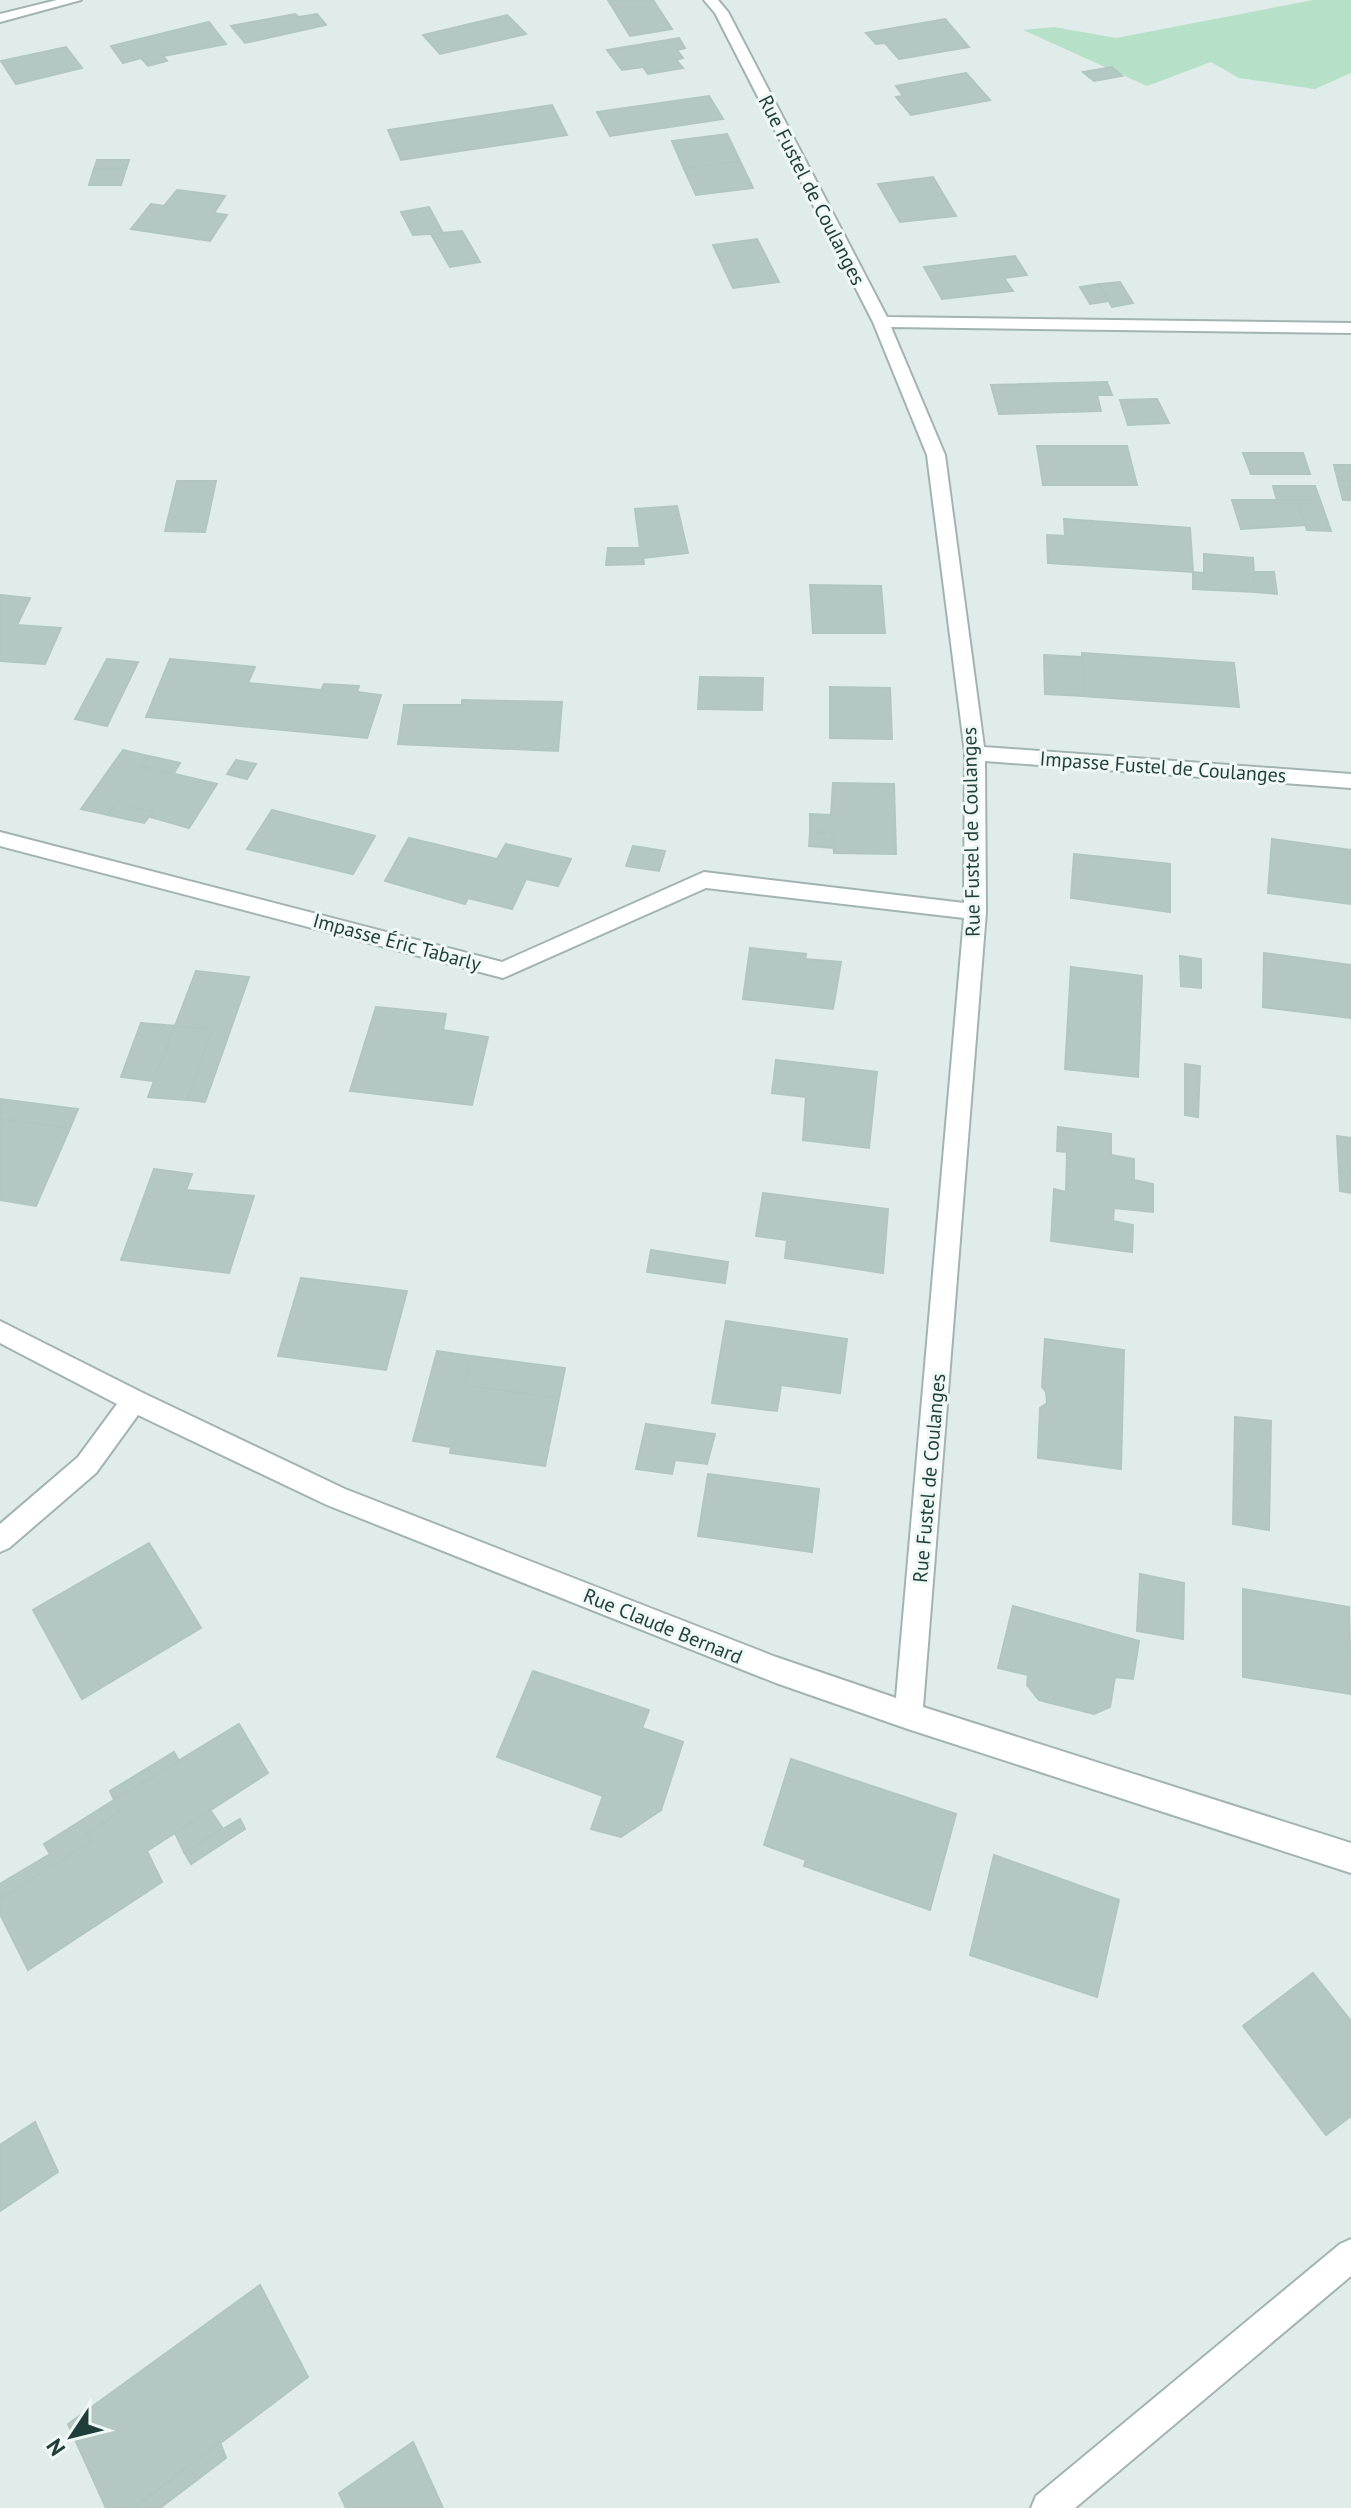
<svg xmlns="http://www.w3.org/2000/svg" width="1351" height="2508" viewBox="0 0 1351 2508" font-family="'PT Sans',sans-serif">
	<rect width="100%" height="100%" fill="#e0ece9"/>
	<polygon fill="#b6e0c8" points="1313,0 1351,0 1351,73 1315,89 1239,78 1211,62 1147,86 1023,30 1054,27 1116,38"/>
	<g fill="#b5c7c2" stroke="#b2c6c1" stroke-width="2">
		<polygon points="608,0 653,0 672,29 630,36"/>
		<polygon points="295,14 299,17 317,14 326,25 245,43 231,26"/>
		<polygon points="507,15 526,34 440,54 423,35"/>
		<polygon points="945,19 969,47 899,59 885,43 876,44 866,33"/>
		<polygon points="209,22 226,44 163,56 167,61 148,66 141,58 123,63 111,46"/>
		<polygon points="679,38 685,48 677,50 683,58 676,60 683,68 648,74 643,67 622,70 607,50"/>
		<polygon points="66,47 82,68 16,84 1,61"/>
		<polygon points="1112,67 1122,76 1094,81 1083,72"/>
		<polygon points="966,73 990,100 911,115 896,97 903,96 896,86"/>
		<polygon points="709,96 723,119 610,136 597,112"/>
		<polygon points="552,105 567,135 401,160 388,130"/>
		<polygon points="727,134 740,161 684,169 672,141"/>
		<polygon points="97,160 129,160 126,169 94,169"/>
		<polygon points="740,161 753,188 696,195 684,169"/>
		<polygon points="94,169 126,169 121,185 89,185"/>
		<polygon points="933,177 956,216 900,222 878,184"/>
		<polygon points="177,190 225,196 214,213 227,215 210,241 131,229 151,204 164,206"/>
		<polygon points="429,207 443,233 413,235 401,212"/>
		<polygon points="462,231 480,262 450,267 431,234"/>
		<polygon points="757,239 779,282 733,288 713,245"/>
		<polygon points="1015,256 1027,275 1004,278 1013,291 942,299 924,267"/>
		<polygon points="1120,282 1133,303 1112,307 1099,284"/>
		<polygon points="1099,284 1109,301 1090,304 1080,287"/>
		<polygon points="1107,382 1112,395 1097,395 1101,411 999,414 991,385"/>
		<polygon points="1157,399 1169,423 1128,425 1120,400"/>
		<polygon points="1037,446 1127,446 1137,485 1043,485"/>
		<polygon points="1243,453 1303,453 1310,474 1251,474"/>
		<polygon points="1334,465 1351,465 1351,481 1338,481"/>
		<polygon points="177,481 216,481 205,532 165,531"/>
		<polygon points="1338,481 1351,481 1351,500 1343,500"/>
		<polygon points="1273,486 1315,486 1320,500 1277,500"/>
		<polygon points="1232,500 1297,500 1305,525 1241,529"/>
		<polygon points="1297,500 1320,500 1331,531 1307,530"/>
		<polygon points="677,506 688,553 643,558 644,564 606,565 608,548 640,548 635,509"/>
		<polygon points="1064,519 1190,528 1193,572 1048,563 1047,535 1065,536"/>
		<polygon points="1204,554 1253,558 1255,592 1193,589 1193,572 1204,573"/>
		<polygon points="1254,572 1274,572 1277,594 1255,592"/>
		<polygon points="810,585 881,586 885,633 813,633"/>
		<polygon points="0,595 30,598 17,625 61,628 45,664 0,661"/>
		<polygon points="1082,653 1234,663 1239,707 1083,696"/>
		<polygon points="1044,655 1082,657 1083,696 1045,694"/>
		<polygon points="107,659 138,662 107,726 75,719"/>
		<polygon points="170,659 255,667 248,683 321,690 324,684 359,686 357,692 381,695 367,738 146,717"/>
		<polygon points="700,677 763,678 762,710 698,709"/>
		<polygon points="830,687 890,688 892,739 830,738"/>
		<polygon points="462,700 562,702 558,751 398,744 404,705 462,705"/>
		<polygon points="123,750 149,756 141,766 217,784 189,828 150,817 153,812 117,803 108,815 81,809"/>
		<polygon points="149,756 180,763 174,773 141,766"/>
		<polygon points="236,760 256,764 247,779 227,774"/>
		<polygon points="833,783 894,784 896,854 834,853 832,833 810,832 810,814 831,815"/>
		<polygon points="117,803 153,812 144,823 108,815"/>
		<polygon points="272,810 375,836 353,874 247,849"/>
		<polygon points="810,832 832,833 833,848 809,846"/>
		<polygon points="409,838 497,859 506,844 571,859 558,886 526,879 512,909 468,898 465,904 385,881"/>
		<polygon points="1272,839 1351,850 1351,904 1268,893"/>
		<polygon points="633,846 665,851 659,871 626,866"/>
		<polygon points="1074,854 1170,864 1170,912 1071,898"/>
		<polygon points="750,948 806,954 805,959 841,962 833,1009 743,999"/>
		<polygon points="1264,953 1351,965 1351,1018 1263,1007"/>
		<polygon points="1180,956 1201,959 1201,988 1181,986"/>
		<polygon points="1071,967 1142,976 1138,1077 1065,1069"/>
		<polygon points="196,971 249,977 205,1102 187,1100 212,1030 175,1026"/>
		<polygon points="376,1007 446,1014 443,1030 488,1037 472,1105 350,1091"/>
		<polygon points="141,1023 175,1026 153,1081 121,1077"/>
		<polygon points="175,1026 212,1030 187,1100 148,1097"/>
		<polygon points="776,1060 877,1072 869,1148 803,1140 806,1097 772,1093"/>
		<polygon points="1185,1064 1200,1066 1198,1117 1185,1115"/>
		<polygon points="0,1099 78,1109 70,1128 0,1119"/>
		<polygon points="0,1119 70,1128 36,1206 0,1200"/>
		<polygon points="1058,1127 1111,1134 1111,1155 1134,1159 1134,1180 1153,1184 1153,1212 1114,1208 1113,1221 1133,1225 1132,1252 1051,1241 1054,1189 1066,1192 1067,1152 1057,1151"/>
		<polygon points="1337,1136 1351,1138 1351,1174 1339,1172"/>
		<polygon points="154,1169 192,1174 186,1190 254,1196 229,1273 121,1260"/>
		<polygon points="1339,1172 1351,1174 1351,1193 1340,1191"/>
		<polygon points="763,1193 888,1209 883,1273 785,1258 787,1240 756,1236"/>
		<polygon points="651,1250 728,1262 725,1283 647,1272"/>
		<polygon points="301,1278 407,1291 386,1370 278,1356"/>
		<polygon points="726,1321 847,1339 840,1393 781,1385 777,1411 712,1403"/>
		<polygon points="1045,1339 1124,1350 1121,1469 1038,1458 1040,1408 1047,1403 1046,1392 1042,1387"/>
		<polygon points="437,1351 471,1356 465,1385 559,1398 545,1466 450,1453 451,1447 413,1441"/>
		<polygon points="471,1356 565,1368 559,1398 465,1385"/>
		<polygon points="1235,1417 1271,1421 1269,1530 1233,1524"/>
		<polygon points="646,1424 715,1434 707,1464 675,1460 672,1474 636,1469"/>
		<polygon points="708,1474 819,1489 812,1552 698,1536"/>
		<polygon points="149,1543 201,1628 82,1699 33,1610"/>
		<polygon points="1140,1574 1184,1583 1183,1639 1137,1631"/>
		<polygon points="1243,1589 1349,1607 1351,1694 1243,1677"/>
		<polygon points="1013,1606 1139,1641 1133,1679 1115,1677 1110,1707 1094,1714 1039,1700 1027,1685 1028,1675 998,1668"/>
		<polygon points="533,1671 649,1710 642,1728 683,1742 661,1810 621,1837 591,1829 603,1796 497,1757"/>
		<polygon points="239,1724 268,1773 147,1851 162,1882 28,1970 0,1914 0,1899 91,1841 86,1834 119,1812 114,1800"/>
		<polygon points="174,1752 179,1761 114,1800 110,1791"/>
		<polygon points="791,1759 956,1814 930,1910 804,1866 806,1860 764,1845"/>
		<polygon points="114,1800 119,1812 86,1834 91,1841 0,1899 0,1884 50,1854 44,1844"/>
		<polygon points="210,1810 223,1829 184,1852 175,1833"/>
		<polygon points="240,1819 245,1829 191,1864 184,1852"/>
		<polygon points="994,1855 1119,1900 1097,1997 970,1955"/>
		<polygon points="1313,1973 1351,2021 1351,2116 1326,2135 1243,2026"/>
		<polygon points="35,2122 58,2172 0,2211 0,2145"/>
		<polygon points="260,2285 308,2377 134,2508 106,2508 68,2424"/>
		<polygon points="220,2442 226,2458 160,2508 134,2508"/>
		<polygon points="413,2442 443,2508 346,2508 339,2493"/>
	</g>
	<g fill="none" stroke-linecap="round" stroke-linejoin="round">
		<defs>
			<g id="minor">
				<polygon points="57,0 81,0 0,22 0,14"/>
				<polygon points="704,0 718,0 728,12 887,317 1351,323 1351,333 891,327 945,455 984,747 1351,774 1351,788 985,761 986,912 923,1707 1351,1843 1351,1873 908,1729 776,1683 327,1505 138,1415 96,1473 9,1548 0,1552 0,1524 78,1457 117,1404 0,1343 0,1321 143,1393 345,1489 776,1657 896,1698 964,918 706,888 503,978 0,846 0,832 502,962 704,872 964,903 965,753 927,455 873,322 715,13"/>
				<polygon points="1351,2239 1351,2276 1075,2508 1031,2508 1036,2496 1340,2244"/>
			</g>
		</defs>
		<use href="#minor" stroke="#a2b4b1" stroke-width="4"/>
		<use href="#minor" fill="#fff" fill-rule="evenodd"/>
	</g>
	<g text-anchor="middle" stroke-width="6" stroke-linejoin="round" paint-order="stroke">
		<g font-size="20" fill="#1f3e3a" stroke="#f0f8f6">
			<text transform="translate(812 190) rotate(63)" y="7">Rue Fustel de Coulanges</text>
			<text transform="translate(1163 767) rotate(4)" y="7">Impasse Fustel de Coulanges</text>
			<text transform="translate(971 832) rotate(-91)" y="7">Rue Fustel de Coulanges</text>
			<text transform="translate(397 942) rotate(15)" y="7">Impasse Éric Tabarly</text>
			<text transform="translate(929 1478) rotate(-85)" y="7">Rue Fustel de Coulanges</text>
			<text transform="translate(663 1626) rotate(22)" y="7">Rue Claude Bernard</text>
		</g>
	</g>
	<g transform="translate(72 2436) rotate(235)" stroke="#f0f8f6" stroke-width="6" paint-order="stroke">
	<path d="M0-6L14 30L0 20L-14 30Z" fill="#1f3e3a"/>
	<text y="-12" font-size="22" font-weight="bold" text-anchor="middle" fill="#1f3e3a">N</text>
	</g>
</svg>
